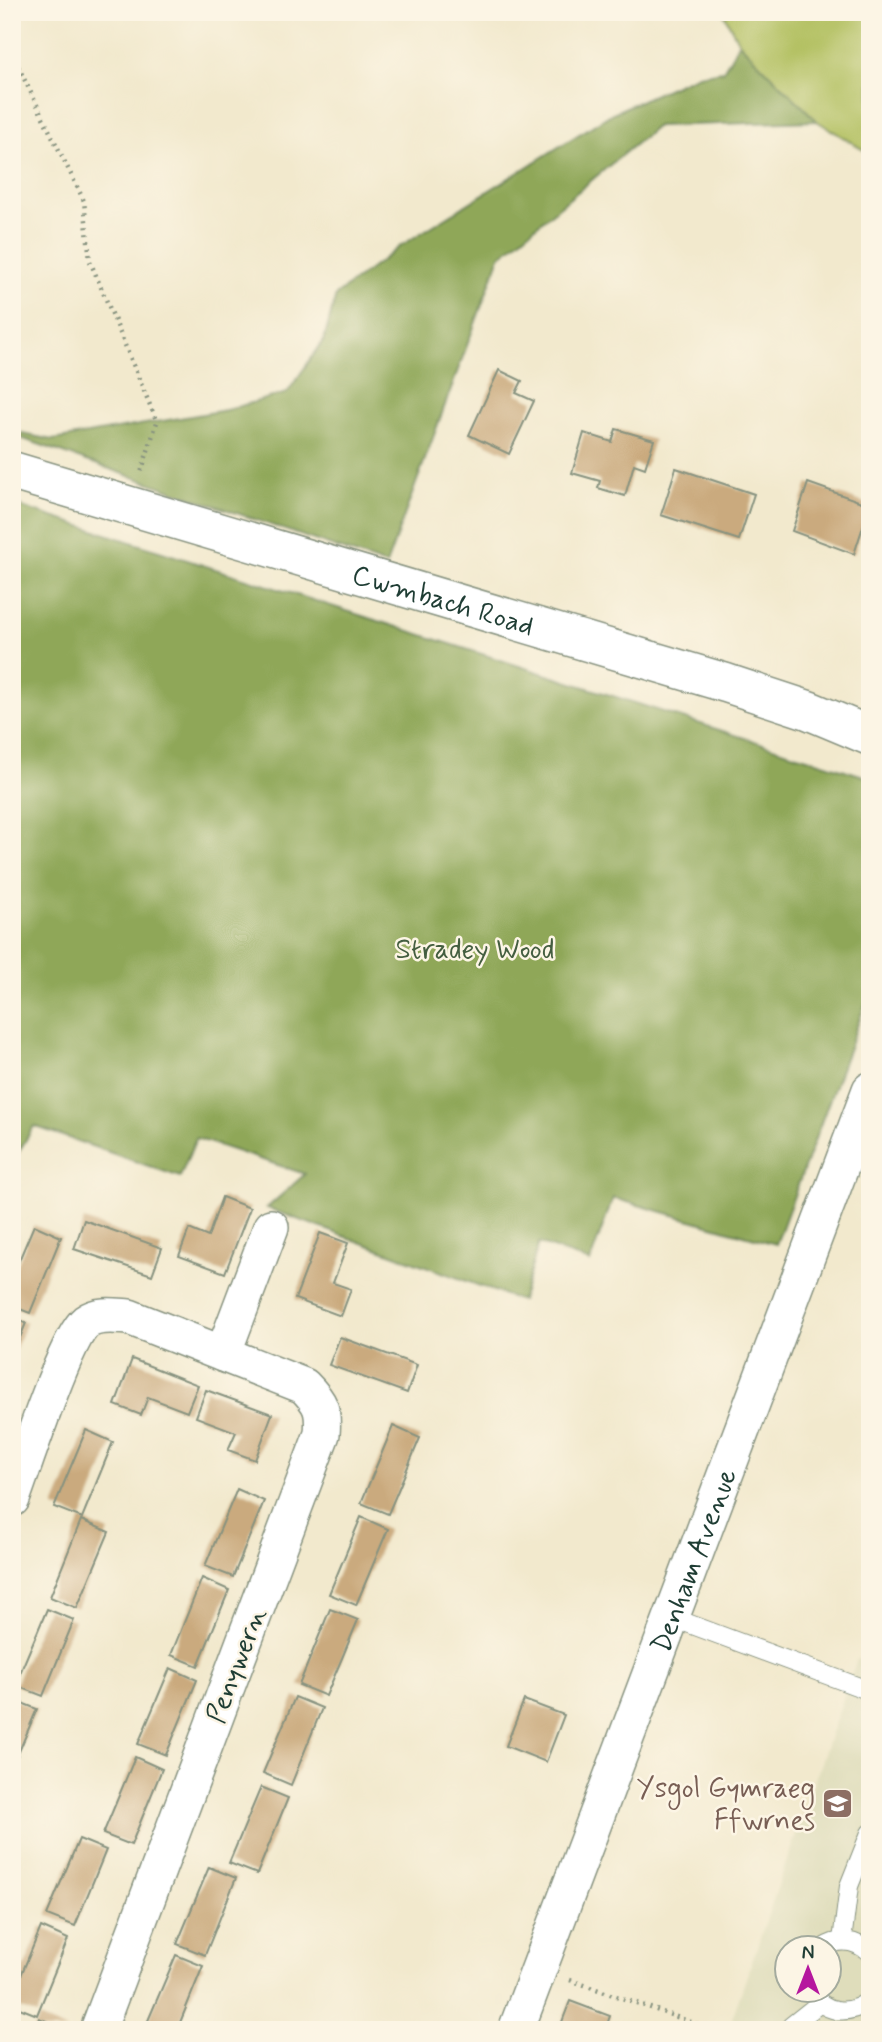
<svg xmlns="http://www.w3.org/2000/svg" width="882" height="2042" viewBox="0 0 882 2042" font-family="Mynerve,sans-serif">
	<rect width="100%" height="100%" fill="#fcf5e5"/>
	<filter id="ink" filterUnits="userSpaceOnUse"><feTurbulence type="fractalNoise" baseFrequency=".0143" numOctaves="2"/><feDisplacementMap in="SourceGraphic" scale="14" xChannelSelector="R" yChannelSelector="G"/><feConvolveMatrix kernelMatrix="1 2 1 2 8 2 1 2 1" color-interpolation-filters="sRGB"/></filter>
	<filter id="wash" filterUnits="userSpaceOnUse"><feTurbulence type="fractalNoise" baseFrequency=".00686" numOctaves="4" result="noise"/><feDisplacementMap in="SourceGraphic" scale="28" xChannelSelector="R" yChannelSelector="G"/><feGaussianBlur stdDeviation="1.57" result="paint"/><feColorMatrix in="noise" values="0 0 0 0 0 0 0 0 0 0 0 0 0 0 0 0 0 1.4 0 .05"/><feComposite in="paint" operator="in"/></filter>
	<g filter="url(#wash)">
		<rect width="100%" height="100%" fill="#f2e9cd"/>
		<path fill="#dfddbb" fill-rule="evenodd" d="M870 1657V2030H728L857 1659ZM788 1948H830V1990H788Z"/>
		<polygon fill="#b4c163" stroke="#6a7f4c" stroke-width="2" points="723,12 870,12 870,154 817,121 739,43"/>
		<g fill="#8fa759" stroke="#577246" stroke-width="2">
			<polygon points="739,43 817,121 657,126 500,256 386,565 12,435 12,432 53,440 226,410 287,393 324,340 336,295 402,245 613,113 698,75 723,71"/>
			<polygon points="12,504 870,778 870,991 776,1244 613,1198 590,1262 539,1243 521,1301 267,1208 305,1174 196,1138 180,1177 34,1126 12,1163"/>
		</g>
		<g id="blocks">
			<g fill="#caaa7e">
				<polygon points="499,370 522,381 516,393 534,401 509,454 469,435"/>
				<polygon points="616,429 654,440 645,468 634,464 625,496 598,488 600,481 572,473 584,433 612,442"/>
				<polygon points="676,468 754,494 739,540 661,515"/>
				<polygon points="808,483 870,505 854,554 792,531"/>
				<polygon points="222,1197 250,1208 225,1273 179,1256 189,1229 208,1237"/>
				<polygon points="84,1220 162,1248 152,1275 74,1249"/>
				<polygon points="34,1225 61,1237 30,1313 12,1306 12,1277"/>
				<polygon points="320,1233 348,1243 333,1283 351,1289 341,1316 295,1299"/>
				<polygon points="12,1317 26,1323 12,1357"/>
				<polygon points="340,1337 417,1365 407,1393 329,1365"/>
				<polygon points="132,1359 198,1385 187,1412 148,1397 141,1415 115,1405"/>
				<polygon points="206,1390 272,1414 255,1460 228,1450 236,1432 196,1417"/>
				<polygon points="393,1426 420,1438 388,1514 361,1503"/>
				<polygon points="86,1430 113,1442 82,1518 54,1507"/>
				<polygon points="237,1489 264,1501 233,1577 205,1566"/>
				<polygon points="361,1517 388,1529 356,1605 329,1594"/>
				<polygon points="81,1520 109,1532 77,1608 50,1597"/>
				<polygon points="202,1578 229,1590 198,1666 171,1655"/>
				<polygon points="47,1609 74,1620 43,1696 15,1685"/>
				<polygon points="330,1609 358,1620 326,1696 299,1685"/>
				<polygon points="170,1668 197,1680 166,1755 138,1744"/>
				<polygon points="295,1697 322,1708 291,1785 263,1773"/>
				<polygon points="12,1699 37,1709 12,1768"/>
				<polygon points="524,1700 564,1715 546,1762 506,1746"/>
				<polygon points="135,1757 162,1769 131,1845 103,1834"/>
				<polygon points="261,1787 288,1798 257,1874 229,1863"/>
				<polygon points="79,1839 106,1850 75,1926 47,1915"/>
				<polygon points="209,1867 236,1878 205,1955 177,1944"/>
				<polygon points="41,1927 68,1939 37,2015 12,2005 12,1997"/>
				<polygon points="176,1955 203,1966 177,2030 144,2030"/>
				<polygon points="570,2001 610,2016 605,2030 559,2030"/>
				<polygon points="39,2018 67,2030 34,2030"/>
			</g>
		</g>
	</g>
	<g filter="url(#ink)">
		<use href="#blocks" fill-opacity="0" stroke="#889380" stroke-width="2"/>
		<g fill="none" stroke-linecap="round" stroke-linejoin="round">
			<defs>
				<g id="service">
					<polyline points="671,1617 870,1691"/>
					<polyline points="842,1941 849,1886 870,1833"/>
					<path d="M823 1948C840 1937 856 1940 870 1953"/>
					<path d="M811 1990C822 2014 851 2017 870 1999"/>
					<polyline points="790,2030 791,2026 820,2003"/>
				</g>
				<g id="minor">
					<polyline points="223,1354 271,1227"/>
					<path d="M12 1499C24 1467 65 1339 86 1322 98 1313 115 1316 129 1317L304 1386C321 1403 324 1410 322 1434L98 2030"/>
					<path id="s1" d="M516 2030 870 1090"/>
				</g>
				<g id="secondary">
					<path id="s2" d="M12 471 726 683 808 710 870 736"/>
				</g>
			</defs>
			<use href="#service" stroke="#889380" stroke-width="20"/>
			<use href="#minor" stroke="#889380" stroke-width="38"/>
			<use href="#secondary" stroke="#889380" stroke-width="41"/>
			<g stroke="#889380" stroke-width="4.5" stroke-dasharray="2 5" stroke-linecap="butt">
				<polyline points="12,54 84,201 90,261 157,422 140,476"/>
				<polyline points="570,1980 714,2030"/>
			</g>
			<use href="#service" stroke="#fff" stroke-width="18"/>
			<use href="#minor" stroke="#fff" stroke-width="35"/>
			<use href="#secondary" stroke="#fff" stroke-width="38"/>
		</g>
	</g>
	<defs>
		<symbol id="school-square" viewBox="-11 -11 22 22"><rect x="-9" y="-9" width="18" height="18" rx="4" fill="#8d6e63" stroke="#fcf5e5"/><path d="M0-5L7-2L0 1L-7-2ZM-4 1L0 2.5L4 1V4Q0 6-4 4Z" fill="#fff"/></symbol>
	</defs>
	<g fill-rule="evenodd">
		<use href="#school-square" x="820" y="1786" width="35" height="35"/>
	</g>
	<g text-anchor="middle" stroke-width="5" stroke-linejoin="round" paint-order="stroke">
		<g font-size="28" fill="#1f3d34" stroke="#fcf5e5">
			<text dy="10" stroke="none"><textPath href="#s2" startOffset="450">Cwmbach Road</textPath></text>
			<text dy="10" stroke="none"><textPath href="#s1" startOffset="502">Denham Avenue</textPath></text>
			<text transform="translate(235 1665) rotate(-69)" y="10">Penywern</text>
		</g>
		<g font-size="28" fill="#445e40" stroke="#fcf5e5">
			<text x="475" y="958">Stradey Wood</text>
		</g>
		<g font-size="28" fill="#785e54" stroke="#fcf5e5" text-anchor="end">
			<text x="815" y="1797">Ysgol Gymraeg<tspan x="815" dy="32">Ffwrnes</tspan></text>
		</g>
	</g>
	<rect width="882" height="2042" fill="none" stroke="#fcf5e5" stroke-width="42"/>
	<g transform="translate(808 1969)"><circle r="33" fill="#fcf5e5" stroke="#a4ab9e" stroke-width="2"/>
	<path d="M0-5L12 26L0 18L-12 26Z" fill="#b5179e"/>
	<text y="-10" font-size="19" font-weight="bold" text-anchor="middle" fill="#1f3d34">N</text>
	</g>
</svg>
